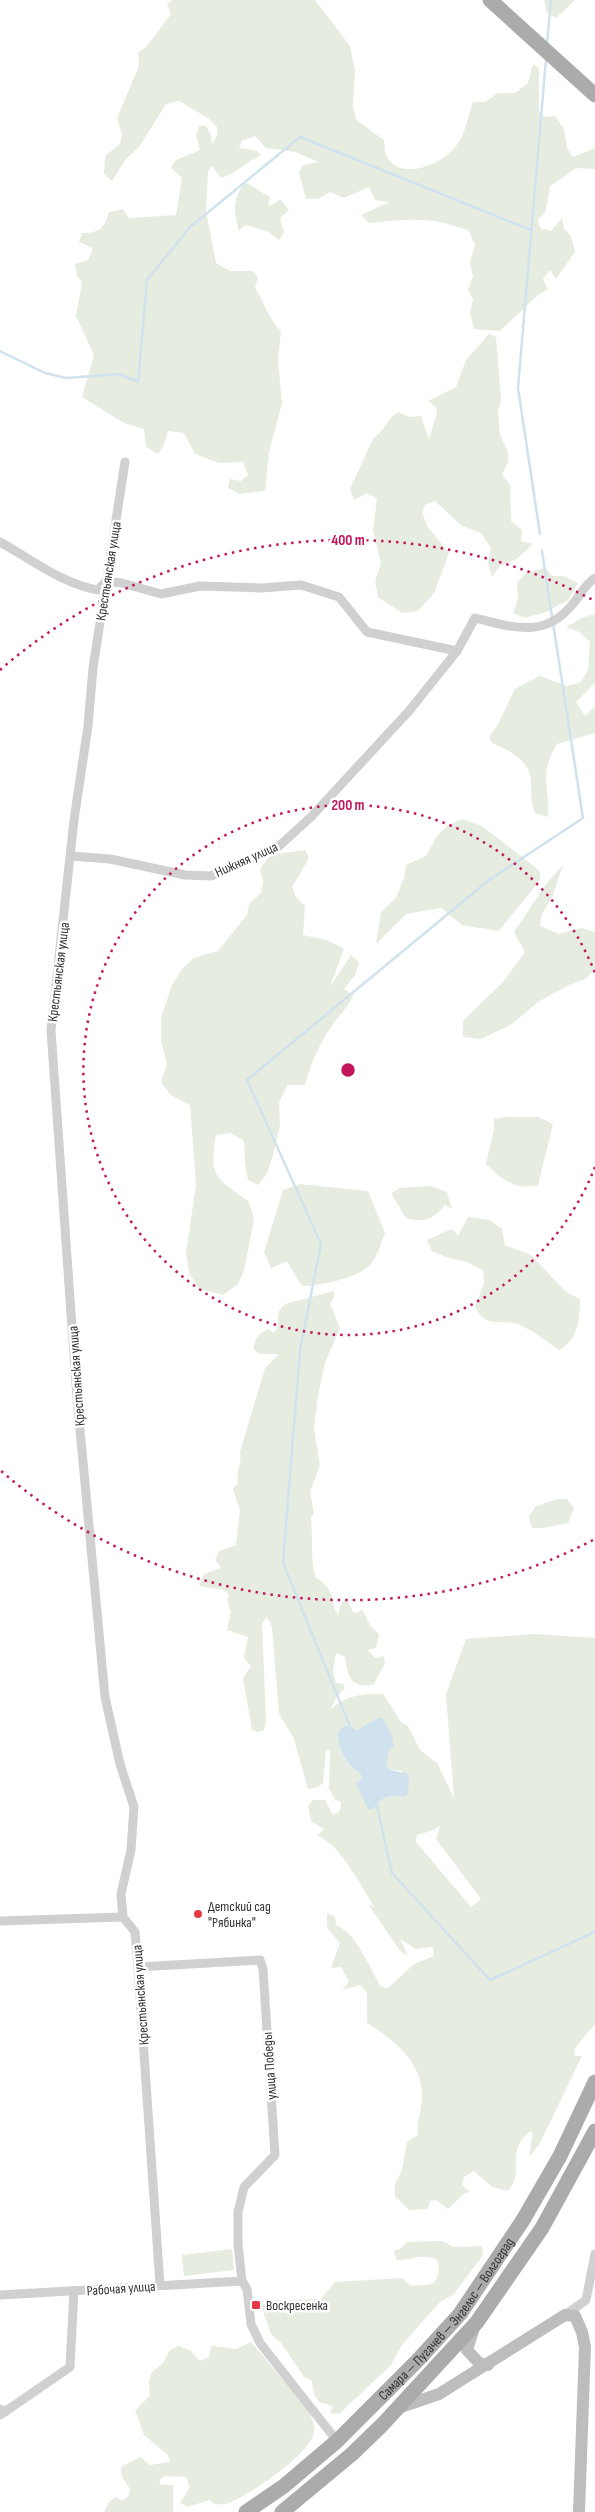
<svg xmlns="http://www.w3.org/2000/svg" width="595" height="2512" viewBox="0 0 595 2512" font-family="'Sofia Sans Condensed',sans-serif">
	<rect width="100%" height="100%" fill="#fff"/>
	<g fill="#e6ecdf" fill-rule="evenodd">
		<path d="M172 0H315L350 46 355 71 353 106 356 120 384 140C385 144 384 151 386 155 399 183 443 164 456 146 465 135 468 116 473 102H485L498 93H515L528 83 533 64 539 68V111L545 117 555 116 564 129 567 148 573 157 595 148V169L576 168 550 186 546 210 538 220 540 228 551 231 562 218 564 229 571 236 575 252 556 279 550 270 543 279 548 289 538 295 500 331 474 329 470 313 473 300 468 289 473 277 470 262 475 245 469 231C433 216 406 219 369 223L361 215 389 202 375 200 369 187 344 198 330 192 318 199H306L299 173 303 165 319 162 295 152 266 148 255 136 242 141 239 148 257 151 261 155C246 162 236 174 221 178L212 166 208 172 206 211 216 263 230 271H253L258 278 255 288C265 303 268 319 281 331L278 360 282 403 269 452 265 491 240 494 228 488 230 479 241 481 248 475 243 462 219 463 195 454 184 433 168 431 164 444 158 454 146 447 144 429 124 423 82 397 94 355 76 316 82 282 77 276 75 264 88 260 93 248 79 242 82 233C99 233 104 229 109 212L123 209 129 218 176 215 182 178 171 168 176 160 200 150 196 135 199 126H206L211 135 212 144 217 135V127L208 118 179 101 166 104 139 147 125 160 112 181 104 174 105 156 120 144 122 134 117 119 139 65 138 53 147 46 171 14 167 4Z"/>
		<polygon points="544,0 575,0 556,18 547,13"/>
		<path d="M245 182 270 197 268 206 274 204 280 199 289 210 280 218 284 232 279 240 267 231 245 225 239 231C233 210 233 199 245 182Z"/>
		<path d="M489 334 496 337 501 399 498 413 500 435 508 452V462L502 474 511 486C509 499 512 509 511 521L522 530 521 541 533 544 518 558 500 566 492 577 488 562 491 548 481 533 462 526 435 501 425 505 422 512 427 526 449 553 434 593 418 611 402 613 378 597 375 581 381 563 373 530 377 499 367 493 354 500 350 489 373 439C383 432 387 420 398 412L410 417 421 416 429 439 437 413 436 407 428 401 456 387 466 360Z"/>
		<polygon points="545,568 552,576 563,576 578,583 568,600 546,612 525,618 513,613 518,599 517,583 527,572"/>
		<path d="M595 614V683L576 702 585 716 595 706V733L557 744C538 774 550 786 548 817L535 813C530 802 532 795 531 782 531 761 509 750 492 743L489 737 498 724 515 689 540 676 567 686 581 682 588 670 590 642 579 632 566 627 584 617Z"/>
		<polygon points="462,819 482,826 540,871 540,880 499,931 462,925 441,908 406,914 376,944 381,912 396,898 404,878 406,865 426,856 437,836 447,826"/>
		<path d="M305 850 309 858 292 887 296 897 305 906 303 935 327 940 344 949 330 987 351 955 359 962 355 975 344 989 353 995C349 1007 340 1014 333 1024 319 1045 312 1060 305 1085H287L279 1103 280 1125 274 1152 267 1174 258 1185 248 1180 245 1163 244 1141 231 1133 216 1135C208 1180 217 1177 249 1202L254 1219 244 1271 238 1284 223 1295 199 1289 189 1273 186 1253 196 1185 190 1105 171 1095 161 1082 167 1064 161 1041V1018L172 985 182 969 194 958 218 951 247 915 249 904 261 893 263 882 260 869 270 855Z"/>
		<polygon points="563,865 553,895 541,916 540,926 559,934 581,928 595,932 595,968 587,978 569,985 538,1002 512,1024 481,1039 463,1037 463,1021 503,982 525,952 514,932 546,884"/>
		<path d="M507 1117H538L553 1124 538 1185C516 1191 501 1179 486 1164L494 1129V1119Z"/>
		<path d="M300 1184 368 1191 385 1233C381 1242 377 1258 370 1265 358 1278 319 1286 302 1286L287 1261 271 1268 264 1252 283 1190Z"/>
		<path d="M430 1186 447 1192 452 1209 445 1205C432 1220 425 1223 406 1218L391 1193 400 1188Z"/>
		<path d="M468 1217 490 1220 502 1229 505 1245 531 1255 566 1292 580 1299C580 1319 578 1340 559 1350 547 1341 535 1332 522 1326 501 1316 489 1332 475 1307L484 1283 483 1270 467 1262 446 1257 432 1251 427 1240 452 1229 458 1236Z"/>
		<path d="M334 1291V1297L330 1304 340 1328 325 1363 318 1396 314 1429 320 1465 310 1492 314 1513 311 1518C313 1537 310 1561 316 1578 329 1584 334 1597 334 1609L338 1614 342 1602 347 1600 353 1612 357 1613 362 1609 371 1627 379 1634 376 1648 368 1650 375 1658 384 1656 385 1663 374 1684C352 1691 347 1675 345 1657L336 1653 333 1671 336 1683 343 1684 345 1688 337 1696 331 1709C345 1696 363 1693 383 1694L401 1722 408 1726 420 1750 437 1763 454 1798 446 1694 466 1639 534 1634 595 1638V2024L574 2049 575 2056H582L539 2145 529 2157 533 2133 529 2132C504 2154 526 2170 508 2191L492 2187 474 2171 464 2177 462 2185 470 2192 465 2193 448 2209 436 2200 430 2201 428 2209 409 2210 395 2196V2184L402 2170 407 2142 418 2135C416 2123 422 2110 422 2097 423 2062 393 2039 367 2023V1993L361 1985 342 1990 349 1982 341 1967 331 1968 340 1943 327 1928V1913L335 1917 336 1925C356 1932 370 1969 381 1987L388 1988 414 1964 434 1956 433 1947 416 1949 400 1939 408 1956 401 1952 368 1904 375 1908C362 1888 339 1842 317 1836L324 1829 311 1821 308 1806 313 1800H325L333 1815 340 1811 341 1802 335 1800 329 1788 330 1750H326L323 1783 318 1787 308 1789 294 1739 279 1714 272 1627 267 1617 262 1623 266 1721 264 1730 258 1732 252 1730 243 1678 251 1666 244 1658 248 1637 227 1630 231 1611 227 1601 229 1595 224 1590 199 1586 204 1574 221 1568 215 1560 219 1551 236 1545 240 1510 233 1489 238 1483C236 1471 242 1463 240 1452L265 1368 279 1354H260L254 1350C254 1338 258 1334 268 1329L273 1333 277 1329 279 1311 285 1304ZM377 1718C388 1725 391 1733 394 1746L389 1750 385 1765 390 1770 402 1771 403 1797C388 1794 382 1797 373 1809L360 1773C344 1765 339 1750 337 1733L349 1725 357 1730ZM440 1826 436 1839 481 1899 471 1907 416 1842 417 1835 431 1831Z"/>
		<polygon points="557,1499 567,1499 574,1508 568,1523 543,1528 532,1528 529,1517 535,1507"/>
		<path d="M443 2241 453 2247 482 2246 483 2255 453 2295 441 2301 414 2331 402 2345 391 2365 339 2414 330 2413 333 2406 319 2402 314 2394 312 2381 304 2377 281 2343 271 2334 261 2306 269 2300 321 2299 335 2282 402 2278 411 2286 433 2284C440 2276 440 2270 437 2260 422 2252 412 2261 396 2260L394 2251 400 2249 407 2242Z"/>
		<polygon points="232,2249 234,2270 184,2276 182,2255"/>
		<path d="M251 2342 306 2407C310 2414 315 2423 314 2432 311 2454 249 2495 229 2503 225 2505 219 2504 214 2504L209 2500 188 2507 180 2503 190 2487 186 2477 165 2476 159 2480 161 2485H173V2511L175 2512H104L108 2503 115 2497 123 2501 129 2495 130 2489 122 2477 121 2467 140 2457 150 2465 170 2462 168 2455 144 2435 135 2410 150 2396 149 2382 151 2373 163 2363 170 2350 179 2346 191 2351 200 2361 209 2357 211 2346 236 2349Z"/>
	</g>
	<path fill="#cfe2ee" d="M377 1718H382L392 1735 394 1746 389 1750 386 1765 390 1770 409 1774 408 1794 403 1797C388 1794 382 1797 373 1809H368L356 1784 362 1778 360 1773C345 1765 339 1750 337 1733L341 1728 349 1725 357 1730Z"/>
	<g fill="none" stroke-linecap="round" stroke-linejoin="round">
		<g stroke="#cfe2ee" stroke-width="2.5">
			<polyline points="547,43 551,0"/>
			<polyline points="0,351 45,373 66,378 119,374 138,382 147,280 190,227 300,137 531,230"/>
			<polyline points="540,534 518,388 546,59"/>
			<polyline points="542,551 552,617"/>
			<polyline points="351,1729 283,1563 300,1350 321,1244 247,1080 489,880 583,818 553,623"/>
			<polyline points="376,1802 392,1873 490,1980 595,1932"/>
		</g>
		<g stroke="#d0d0d0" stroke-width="9">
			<polyline points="125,462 93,668 88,726 74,820 51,1030 77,1398 105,1697 120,1764 134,1807 131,1850 121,1894 123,1917 135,1932 138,1967 160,2285"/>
			<path d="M0 542C31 559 62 584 98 590L106 581 122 583 161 594 200 586 261 588 301 585 339 597 367 632 457 651"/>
			<path d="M71 856 110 859 185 875 211 876 278 847 311 817 409 711 457 651 475 618C512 627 544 639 572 605 580 596 585 584 595 578"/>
			<polyline points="0,1921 123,1917"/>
			<polyline points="138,1967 260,1960 263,1969 275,2155 244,2187 238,2212 238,2244 242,2281 247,2289 251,2324 260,2343 337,2441"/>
			<polyline points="0,2295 242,2281"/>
			<polyline points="565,2315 586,2300 595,2254"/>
			<polyline points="0,2409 6,2411 0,2415"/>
			<polyline points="6,2411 70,2367 74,2291"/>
		</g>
		<g stroke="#bdbdbd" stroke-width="12">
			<polyline points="474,2328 467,2350 479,2363 488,2365"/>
			<polyline points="398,2408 439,2394 565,2315 575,2316 582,2332 585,2347 579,2512"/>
		</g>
		<g stroke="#ababab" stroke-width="15">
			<polyline points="490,0 595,95"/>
			<path id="s1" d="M246 2512 284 2486 337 2441 418 2360 460 2314 523 2220 560 2156 595 2082"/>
			<polyline points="282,2512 352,2454 382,2425 477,2322 542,2228 595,2131"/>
		</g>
	</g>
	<g fill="none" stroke="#c2185b" stroke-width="2.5" stroke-dasharray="2.5 5">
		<path d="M595 1167A265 265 0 1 1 595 973"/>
		<path d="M593 1540A530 530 0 0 1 0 1470M0 670A530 530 0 0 1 593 600"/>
	</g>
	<g fill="#e63946" stroke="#fff" stroke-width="2">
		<circle cx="198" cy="1914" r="5"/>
		<rect x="251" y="2300" width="10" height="10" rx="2.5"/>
	</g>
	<g text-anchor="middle" stroke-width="5" stroke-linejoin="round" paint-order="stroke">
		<g font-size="14" fill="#333" stroke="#fff">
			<text transform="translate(108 571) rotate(-81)" y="5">Крестьянская улица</text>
			<text transform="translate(246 859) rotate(-24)" y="5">Нижняя улица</text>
			<text transform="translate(58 972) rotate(-83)" y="5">Крестьянская улица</text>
			<text transform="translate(76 1376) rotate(-94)" y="5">Крестьянская улица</text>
			<text transform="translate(140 1995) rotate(-94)" y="5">Крестьянская улица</text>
			<text transform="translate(269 2066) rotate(-94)" y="5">улица Победы</text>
			<text transform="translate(121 2288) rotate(-4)" y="5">Рабочая улица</text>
			<text dy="5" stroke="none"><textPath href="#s1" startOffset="280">Самара — Пугачев — Энгельс — Волгоград</textPath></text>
		</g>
		<g font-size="14" fill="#333" stroke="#fff" text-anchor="start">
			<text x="208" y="1911">Детский сад<tspan x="208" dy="16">"Рябинка"</tspan></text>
			<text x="266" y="2310">Воскресенка</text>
		</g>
	</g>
	<circle cx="348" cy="1070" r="8" fill="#c2185b" stroke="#fff" stroke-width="2.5"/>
	<g font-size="15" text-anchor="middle" font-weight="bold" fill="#c2185b" stroke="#fff" stroke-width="5" stroke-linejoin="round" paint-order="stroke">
		<text x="348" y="545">400 m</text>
		<text x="348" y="810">200 m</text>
	</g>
</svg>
